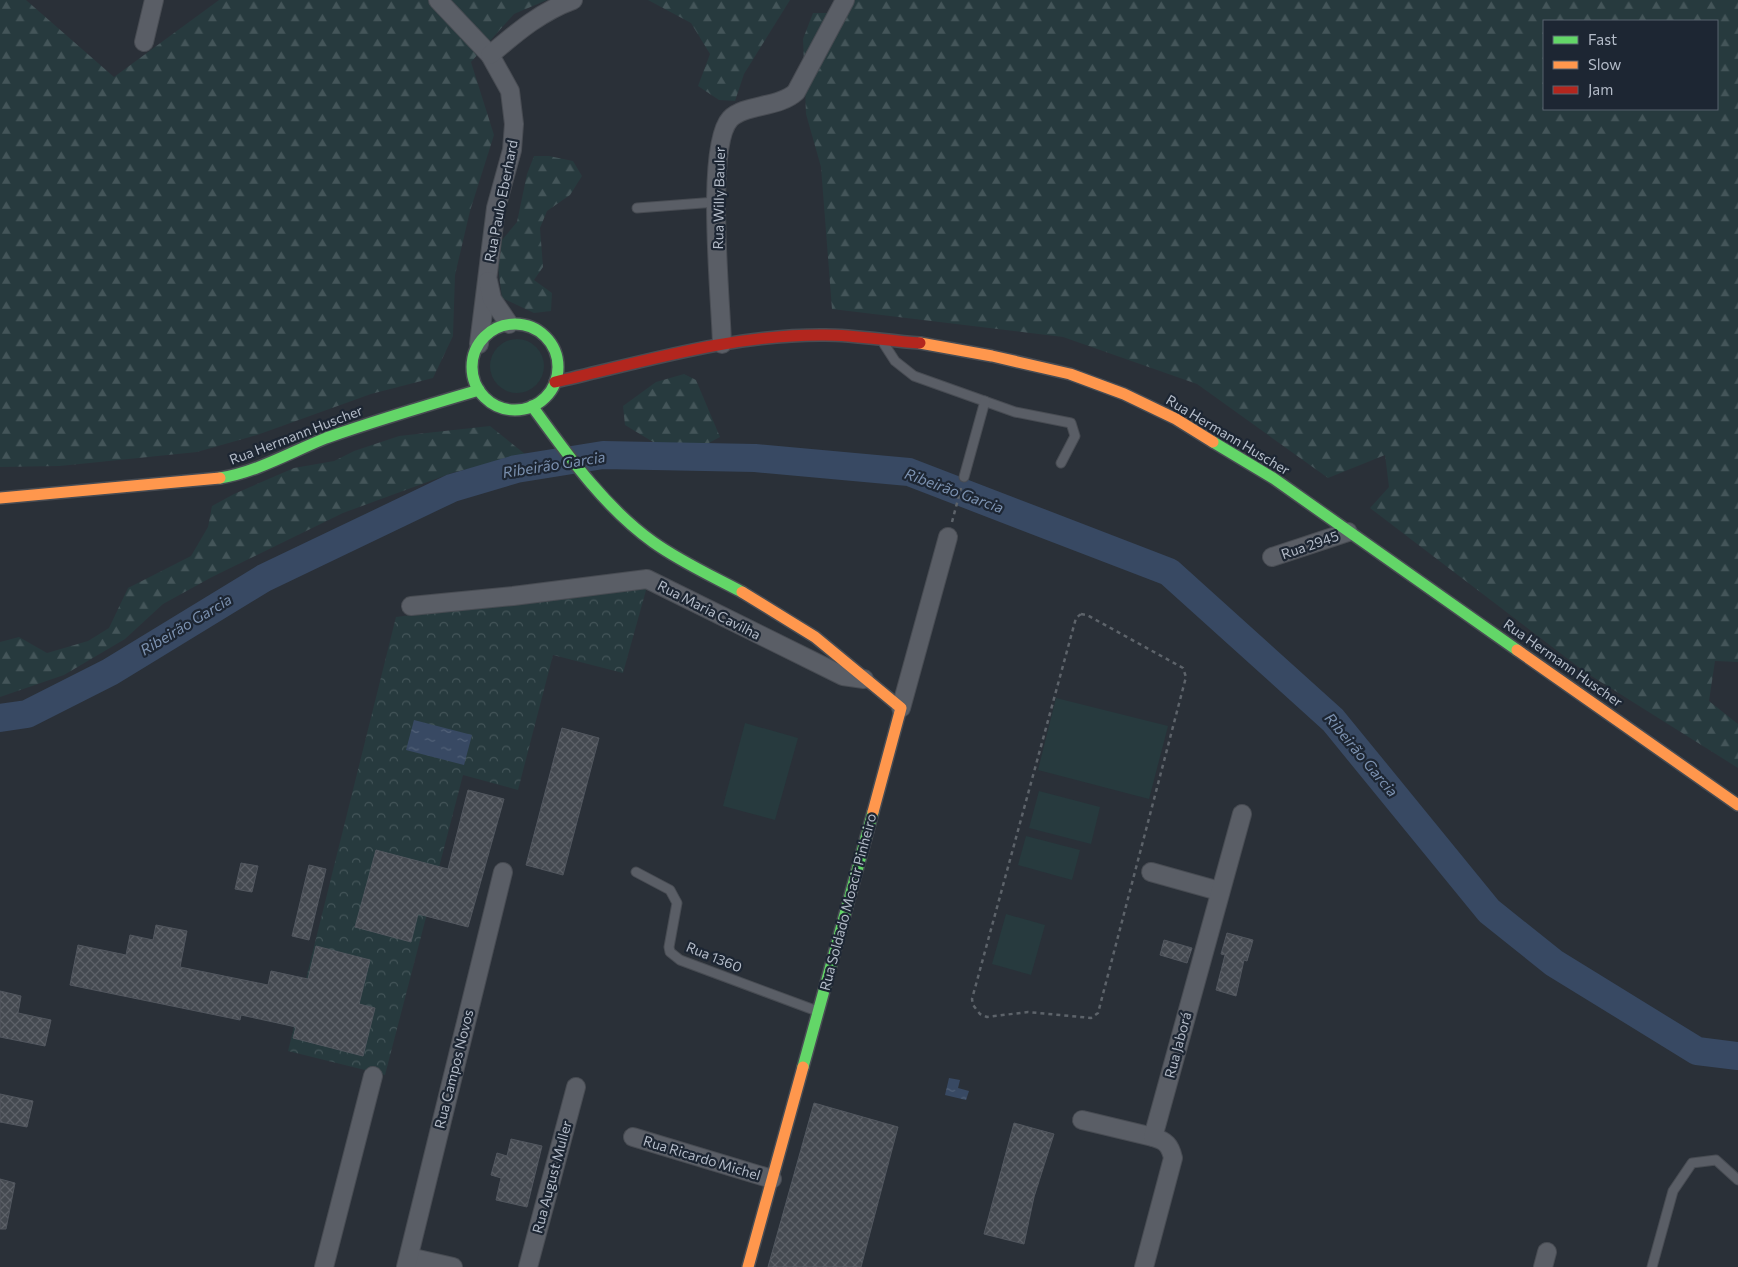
<svg xmlns="http://www.w3.org/2000/svg" width="1738" height="1267" viewBox="0 0 1738 1267" font-family="Commissioner,sans-serif">
	<defs>
		<pattern id="forest-firs" width="22" height="20" patternUnits="userSpaceOnUse" patternTransform="scale(1.25)"><rect width="22" height="20" fill="#273a3e"/><path d="M5 1l3.5 6h-7zM16 11l3.5 6h-7z" fill="#445559"/></pattern>
		<pattern id="park-crowns" width="20" height="18" patternUnits="userSpaceOnUse" patternTransform="scale(1.25)"><rect width="20" height="18" fill="#273a3e"/><path d="M2 6a3 3 0 1 1 6 0M12 15a3 3 0 1 1 6 0" fill="none" stroke="#445559"/></pattern>
		<pattern id="water-ripples" width="26" height="14" patternUnits="userSpaceOnUse" patternTransform="scale(1.25)"><rect width="26" height="14" fill="#384963"/><path d="M2 4q2-2 4 0t4 0M15 11q2-2 4 0t4 0" fill="none" stroke="#526178"/></pattern>
		<pattern id="building-cross-hatch" width="8" height="8" patternUnits="userSpaceOnUse" patternTransform="scale(1.25)"><rect width="8" height="8" fill="#444950"/><path d="M0 0l8 8M0 8l8-8" fill="none" stroke="#5d6168"/></pattern>
	</defs>
	<rect width="100%" height="100%" fill="#2a3038"/>
	<g fill="#273a3e">
		<circle cx="517" cy="366" r="27"/>
		<polygon points="1056,698 1168,726 1149,799 1038,770"/>
		<polygon points="745,723 798,738 775,820 723,806"/>
		<polygon points="1039,791 1100,807 1091,844 1029,828"/>
		<polygon points="1026,836 1080,850 1072,880 1018,865"/>
		<polygon points="1006,914 1045,925 1031,975 992,964"/>
	</g>
	<g fill="url(#forest-firs)" fill-rule="evenodd">
		<polygon points="0,0 26,0 114,77 219,0 547,0 514,14 471,62 494,135 470,211 455,275 453,336 433,378 371,394 257,435 197,452 60,466 0,467"/>
		<polygon points="648,0 790,0 744,74 735,101 719,100 698,86 710,54 691,23"/>
		<path d="M842 0H1738V662L1715 661 1709 701 1738 724V768L1585 672 1370 508 1389 487 1385 455 1328 478 1197 384 1063 337 832 309 821 167 806 114 803 39 813 13H831ZM1544 21H1717V109H1544Z"/>
		<polygon points="534,156 549,156 573,161 582,176 570,195 547,211 540,228 543,267 534,280 552,293 551,311 534,313 502,298 498,267 502,240 517,222 527,174"/>
		<polygon points="684,374 696,380 720,437 705,445 658,445 625,425 623,406 656,382"/>
		<polygon points="490,426 525,454 452,473 343,513 212,577 163,604 125,639 64,675 0,697 0,642 19,637 47,653 88,641 109,628 128,588 191,556 208,527 212,506 234,494 294,468 334,461 354,451 399,436"/>
	</g>
	<polygon fill="url(#park-crowns)" points="648,583 623,673 553,655 518,790 463,775 385,1075 288,1051 396,617"/>
	<g fill="url(#water-ripples)">
		<polygon points="414,720 472,735 464,765 406,750"/>
		<polygon points="949,1078 960,1080 958,1088 969,1091 966,1100 945,1095"/>
	</g>
	<g fill="none" stroke-linecap="round" stroke-linejoin="round">
		<polyline stroke="#384963" stroke-width="28" points="0,718 27,714 110,672 264,578 452,488 516,469 603,455 755,458 909,472 1169,572 1333,720 1489,911 1554,963 1697,1051 1738,1056"/>
	</g>
	<g fill="url(#building-cross-hatch)" stroke="#52575f">
		<polygon points="562,728 599,738 563,875 526,865"/>
		<polygon points="468,790 504,799 468,927 418,914 411,942 355,927 376,850 448,869"/>
		<polygon points="241,863 258,866 252,892 235,889"/>
		<polygon points="309,865 326,869 309,940 292,936"/>
		<polygon points="156,925 187,931 180,967 268,985 271,971 308,979 316,946 370,960 359,1004 375,1008 363,1056 293,1038 296,1027 241,1015 240,1020 70,985 78,945 126,955 130,935 153,940"/>
		<polygon points="1227,933 1253,940 1247,961 1244,960 1236,996 1216,990 1225,955 1221,954"/>
		<polygon points="1164,940 1192,948 1187,963 1160,955"/>
		<polygon points="0,991 21,996 18,1013 51,1020 45,1046 0,1037"/>
		<polygon points="0,1094 33,1101 27,1127 0,1122"/>
		<polygon points="814,1103 898,1127 861,1267 768,1267"/>
		<polygon points="1014,1123 1054,1134 1034,1197 1024,1244 984,1234"/>
		<polygon points="511,1139 542,1146 527,1207 496,1200 501,1178 491,1175 497,1153 507,1156"/>
		<polygon points="0,1179 15,1183 6,1229 0,1229"/>
	</g>
	<g fill="none" stroke-linecap="round" stroke-linejoin="round">
		<defs>
			<g id="lane">
				<polyline points="637,208 716,202"/>
				<polyline points="884,344 895,361 914,376 1015,412 1071,423 1075,436 1061,463"/>
				<polyline points="964,477 985,401"/>
				<polyline points="636,872 670,890 677,903 669,947 670,952 680,960 817,1011"/>
				<polyline points="1652,1267 1673,1191 1692,1163 1716,1160 1738,1180"/>
			</g>
			<g id="street">
				<polyline points="438,0 490,55 510,91 514,124 512,150 496,208 479,344"/>
				<polyline points="144,42 154,0"/>
				<path d="M490 55C516 33 540 12 573 0"/>
				<polyline points="488,281 492,299 509,324"/>
				<path d="M722 344C721 302 705 146 730 119 744 104 779 108 796 92L845 0"/>
				<polyline points="1272,557 1348,532"/>
				<polyline points="411,606 513,596 647,579 843,676 864,679"/>
				<polyline points="901,708 948,537"/>
				<polyline points="1151,872 1219,891"/>
				<polyline points="1082,1120 1153,1137"/>
				<polyline points="633,1137 772,1179"/>
				<polyline points="409,1257 453,1267"/>
				<polyline points="324,1267 373,1076"/>
				<polyline points="406,1267 503,872"/>
				<polyline points="528,1267 576,1087"/>
				<path d="M1144 1267 1173 1158C1170 1145 1166 1141 1153 1137L1242 814"/>
				<polyline points="1543,1267 1547,1252"/>
			</g>
			<g id="fast">
				<circle cx="515" cy="367" r="43"/>
				<path d="M532 406C567 454 604 507 653 542 681 562 712 576 742 592"/>
				<polyline points="1213,442 1273,478 1517,650"/>
				<path d="M220 478C257 472 291 452 326 438 377 420 428 405 479 390"/>
				<polyline points="803,1067 873,812"/>
			</g>
			<g id="slow">
				<polyline points="920,343 992,356 1070,374 1124,394 1176,419 1213,442"/>
				<polyline points="0,498 220,478"/>
				<polyline points="742,592 815,637 901,708 873,812"/>
				<polyline points="1517,650 1738,805"/>
				<polyline points="748,1267 803,1067"/>
			</g>
			<path id="jam" d="M555 382C643 362 733 334 825 335 856 335 888 341 920 343"/>
		</defs>
		<use href="#lane" stroke="#484c53" stroke-width="11"/>
		<use href="#street" stroke="#484c53" stroke-width="20"/>
		<use href="#fast" stroke="#484c53" stroke-width="14"/>
		<use href="#slow" stroke="#484c53" stroke-width="14"/>
		<use href="#jam" stroke="#484c53" stroke-width="14"/>
		<g stroke="#5d636a" stroke-width="2.5" stroke-dasharray="4 4" stroke-linecap="butt">
			<polyline points="952,522 961,488"/>
			<polygon points="1081,614 1087,615 1183,668 1186,677 1098,1013 1091,1018 1028,1012 987,1017 980,1014 973,1005 972,999 1076,618"/>
		</g>
		<use href="#lane" stroke="#5a5e66" stroke-width="9"/>
		<use href="#street" stroke="#5a5e66" stroke-width="18"/>
		<use href="#fast" stroke="#63d668" stroke-width="11"/>
		<use href="#slow" stroke="#ff974d" stroke-width="11"/>
		<use href="#jam" stroke="#b3261e" stroke-width="11"/>
	</g>
	<g text-anchor="middle" stroke-width="4.5" stroke-linejoin="round" paint-order="stroke">
		<g font-size="14" fill="#b4bcc9" stroke="#1d2633">
			<text transform="translate(719 198) rotate(-89)" y="5">Rua Willy Bauler</text>
			<text transform="translate(501 201) rotate(-79)" y="5">Rua Paulo Eberhard</text>
			<text transform="translate(296 435) rotate(-21)" y="5">Rua Hermann Huscher</text>
			<text transform="translate(1228 435) rotate(31)" y="5">Rua Hermann Huscher</text>
			<text transform="translate(1310 545) rotate(-19)" y="5">Rua 2945</text>
			<text transform="translate(709 610) rotate(27)" y="5">Rua Maria Cavilha</text>
			<text transform="translate(1563 663) rotate(35)" y="5">Rua Hermann Huscher</text>
			<text transform="translate(848 902) rotate(-75)" y="5">Rua Soldado Moacir Pinheiro</text>
			<text transform="translate(714 957) rotate(22)" y="5">Rua 1360</text>
			<text transform="translate(1178 1045) rotate(-75)" y="5">Rua Jaborá</text>
			<text transform="translate(454 1069) rotate(-76)" y="5">Rua Campos Novos</text>
			<text transform="translate(702 1158) rotate(17)" y="5">Rua Ricardo Michel</text>
			<text transform="translate(552 1177) rotate(-75)" y="5">Rua August Muller</text>
		</g>
		<g font-size="15" font-style="italic" fill="#7c92b1" stroke="#1d2633">
			<text transform="translate(554 465) rotate(-9)" y="5">Ribeirão Garcia</text>
			<text transform="translate(954 491) rotate(20)" y="5">Ribeirão Garcia</text>
			<text transform="translate(186 625) rotate(-31)" y="5">Ribeirão Garcia</text>
			<text transform="translate(1361 755) rotate(50)" y="5">Ribeirão Garcia</text>
		</g>
	</g>
	<rect x="1543" y="20" width="175" height="90" fill="#1d2633" stroke="#59626f"/>
	<rect x="1553" y="36" width="25" height="8" fill="#63d668" stroke="#59626f"/>
	<text x="1588" y="45" font-size="15" fill="#b4bcc9">Fast</text>
	<rect x="1553" y="61" width="25" height="8" fill="#ff974d" stroke="#59626f"/>
	<text x="1588" y="70" font-size="15" fill="#b4bcc9">Slow</text>
	<rect x="1553" y="86" width="25" height="8" fill="#b3261e" stroke="#59626f"/>
	<text x="1588" y="95" font-size="15" fill="#b4bcc9">Jam</text>
</svg>
